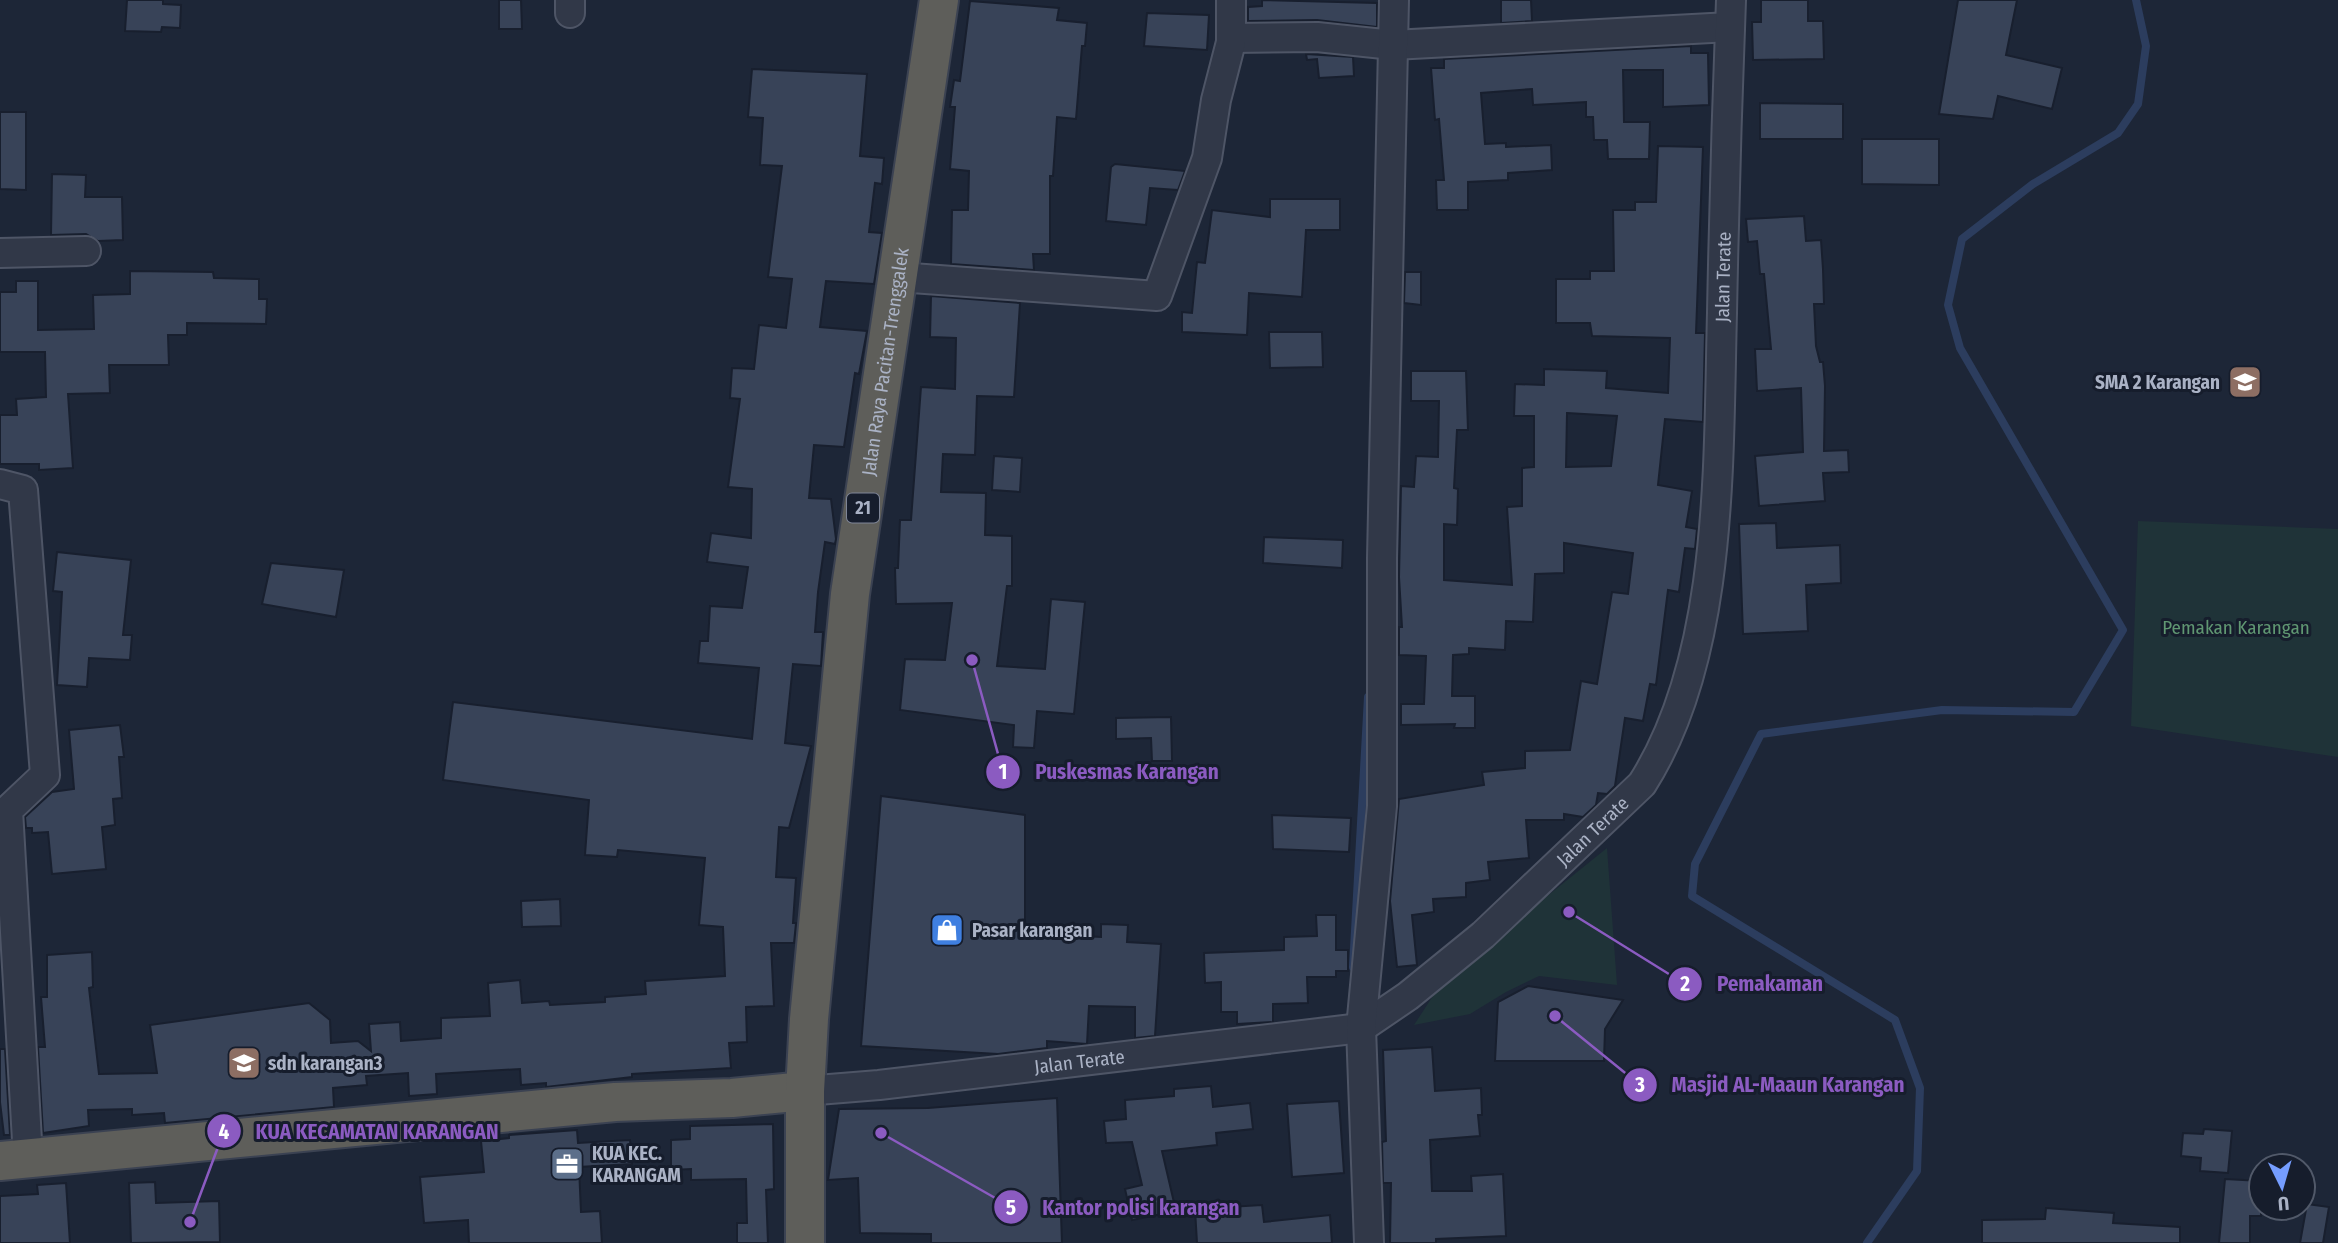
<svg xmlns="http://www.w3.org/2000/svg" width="2338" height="1243" viewBox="0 0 2338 1243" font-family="'Fira Sans Condensed',sans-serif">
	<rect width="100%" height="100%" fill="#1d2637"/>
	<g fill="#1f3338">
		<polygon points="2138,521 2338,529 2338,757 2131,726"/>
		<polygon points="1607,848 1617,985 1539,976 1506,992 1470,1014 1414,1025 1444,979"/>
	</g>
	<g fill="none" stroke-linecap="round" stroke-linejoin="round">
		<g stroke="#2c3d5e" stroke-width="8">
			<polyline points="1353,967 1368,697"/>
			<polyline points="1867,1243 1917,1171 1920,1088 1895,1020 1692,896 1695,864 1761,734 1942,710 2074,712 2123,630 1960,348 1948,305 1962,239 2033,184 2118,133 2138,104 2146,46 2136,0"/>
		</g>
	</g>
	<g fill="#384358" stroke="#181f2e" stroke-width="2" fill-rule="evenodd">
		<polygon points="127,0 163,0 163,4 181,5 180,28 162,27 161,32 125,31"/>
		<polygon points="499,0 521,0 522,29 499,29"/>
		<polygon points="1262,0 1377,3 1377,27 1317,20 1248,21 1248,7 1262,6"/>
		<polygon points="1501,0 1531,0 1532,21 1501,23"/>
		<polygon points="1761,0 1808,0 1808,21 1823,21 1824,59 1753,60 1752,22 1761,22"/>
		<polygon points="1958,0 2017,0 2006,55 2062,68 2052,109 1998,96 1993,119 1939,114"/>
		<polygon points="970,1 1059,8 1057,20 1087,23 1085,46 1082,46 1076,119 1057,117 1053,176 1050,176 1050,254 1033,254 1034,270 951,264 952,210 968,210 969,171 950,169 955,107 950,107 954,80 960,81"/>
		<polygon points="1147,13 1209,15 1207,50 1144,46"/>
		<polygon points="1691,46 1691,53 1708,53 1709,105 1663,107 1663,70 1623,70 1624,122 1650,122 1649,159 1608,159 1607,140 1594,140 1593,117 1586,117 1586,102 1533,105 1532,89 1481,93 1485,144 1506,143 1506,147 1551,145 1552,170 1508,173 1508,180 1468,182 1468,210 1437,210 1436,180 1444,180 1439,119 1435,120 1431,68 1444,68 1444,59"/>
		<polygon points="1306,54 1353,57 1354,76 1319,78 1317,59 1307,60"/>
		<polygon points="752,69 867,74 860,156 884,158 882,184 875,183 869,232 882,233 874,284 826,281 820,327 867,331 859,374 855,373 844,447 814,445 809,498 831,499 836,539 835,544 825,542 818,592 815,632 823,632 821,666 793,664 785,743 811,746 789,828 779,827 776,877 796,878 793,923 796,923 794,943 771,943 774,1006 746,1007 747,1042 729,1043 731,1068 632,1074 632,1077 546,1087 546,1083 521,1085 520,1069 436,1074 437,1094 409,1096 408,1073 366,1076 367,1085 333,1088 334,1107 165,1123 164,1113 132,1115 132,1109 88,1110 89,1126 43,1133 38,1047 45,1047 41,997 47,997 47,955 92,952 93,987 89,988 99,1074 157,1073 150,1025 309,1003 330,1020 331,1043 358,1041 371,1051 369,1024 400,1022 401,1041 441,1038 441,1018 490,1016 488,983 520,980 522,1003 549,1001 550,1005 605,1002 605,997 646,994 645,981 725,976 723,927 699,925 705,858 618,850 617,857 585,855 589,800 443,780 453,702 752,739 759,668 698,663 700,641 708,641 710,606 742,608 748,567 707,562 711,533 751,538 752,489 728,487 740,399 730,398 732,368 754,369 759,325 786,328 792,279 768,277 782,166 760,165 763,118 748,117"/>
		<polygon points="1760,103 1843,104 1843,139 1760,139"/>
		<polygon points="0,112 26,112 26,190 0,189"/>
		<polygon points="1862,139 1939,139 1939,185 1862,184"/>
		<path d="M1658 146 1703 147 1696 333H1705L1703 422 1665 419 1658 485 1692 491 1686 527 1697 529 1695 549 1685 548 1679 592 1668 590 1656 685 1650 684 1643 721 1625 718 1615 786 1607 794 1598 793 1596 805 1583 817 1564 814V820H1526L1529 858 1488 862 1490 880 1466 883V897L1433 899 1434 912 1412 915 1417 965 1397 967 1390 901 1399 799 1484 785 1482 772 1525 768V751L1570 750 1581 681 1597 684 1612 592 1628 594 1633 553 1564 543V573L1535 574 1533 622 1506 621 1505 650 1469 648V654L1453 655 1452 696H1475V728H1454L1455 724 1401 725V704H1424L1426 656 1399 655V627H1402L1399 577 1401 486 1414 487 1416 456 1438 457 1439 401H1411V371H1466L1468 430H1457L1454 488 1458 489 1457 525 1444 524V580L1512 585 1507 507 1522 506V468L1534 467V416H1514L1515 384 1544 385V369L1607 371 1606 388 1668 393 1670 338 1592 336 1590 323H1556V279H1590V271H1614L1613 210H1635V202H1656ZM1567 413 1617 416 1611 466 1566 467Z"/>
		<polygon points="1115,164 1185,171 1178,190 1150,188 1146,225 1106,221 1111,167"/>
		<polygon points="52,174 86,175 85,197 122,197 123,240 98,241 86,234 51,235"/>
		<polygon points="1270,199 1340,199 1340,230 1306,230 1302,297 1249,293 1247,335 1182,332 1182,312 1192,313 1197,262 1205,263 1212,210 1270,217"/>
		<polygon points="1804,216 1806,241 1821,240 1823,269 1824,304 1814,304 1816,346 1820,362 1823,362 1825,386 1824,451 1848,450 1849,472 1823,473 1825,501 1759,506 1755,456 1803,452 1801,388 1757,391 1755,349 1771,349 1764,274 1760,274 1757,241 1748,242 1746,219"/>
		<polygon points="130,271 213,272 214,278 259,279 259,299 267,299 266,324 187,323 187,335 168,335 169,365 109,365 110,393 68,394 73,468 39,470 39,464 0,464 0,415 17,415 16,399 46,397 45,352 0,352 0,292 16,292 16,281 38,281 38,330 94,329 93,295 130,294"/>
		<polygon points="1405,272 1421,272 1421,305 1404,303"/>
		<polygon points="931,296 1020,303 1014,397 977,396 975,455 943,454 941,492 986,493 985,535 1012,536 1012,586 1007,586 997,666 1045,669 1051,599 1085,602 1074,714 1037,711 1034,748 1013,747 1014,725 900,710 905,659 945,660 952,603 896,604 895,568 898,568 900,520 911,520 921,387 955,389 956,338 930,337"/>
		<polygon points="1269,332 1322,332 1323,367 1270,368"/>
		<polygon points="994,456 1022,458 1020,492 992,490"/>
		<polygon points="1776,523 1777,548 1840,545 1841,583 1806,585 1808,631 1743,634 1739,524"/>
		<polygon points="1264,537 1343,540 1342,568 1263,563"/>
		<polygon points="57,552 131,560 123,635 132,635 130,660 89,658 87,687 57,685 62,592 53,591"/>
		<polygon points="271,563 344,570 336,617 262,604"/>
		<polygon points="1171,717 1172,761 1152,761 1151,738 1116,739 1116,718"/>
		<polygon points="120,725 124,757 119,757 122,798 113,799 115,825 102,827 106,869 52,874 48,832 32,833 32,828 26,828 25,817 52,792 74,789 69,730"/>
		<polygon points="881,796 1025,815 1025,933 1101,937 1101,924 1128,925 1127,942 1161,944 1155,1036 1135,1038 1135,1007 1089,1006 1087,1044 1047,1041 1047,1048 998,1054 861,1046"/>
		<polygon points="1272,815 1351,818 1349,852 1273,849"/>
		<polygon points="560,899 561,926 522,927 521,901"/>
		<polygon points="1316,915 1336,915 1336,950 1348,950 1348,971 1336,971 1336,977 1307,977 1308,1003 1273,1004 1273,1022 1237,1024 1237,1012 1221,1012 1221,982 1205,983 1204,953 1284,950 1284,937 1317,936"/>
		<polygon points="1528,986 1623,1000 1605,1029 1604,1061 1495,1061 1498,1002"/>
		<polygon points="1432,1047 1435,1091 1481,1088 1482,1115 1478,1115 1480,1136 1430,1140 1432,1191 1472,1191 1471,1176 1503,1174 1506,1236 1436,1239 1436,1243 1390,1243 1391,1183 1383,1183 1382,1142 1386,1141 1383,1050"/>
		<polygon points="0,1049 5,1049 10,1135 4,1135 0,1102"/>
		<polygon points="1211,1086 1213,1107 1250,1103 1253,1129 1216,1133 1217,1145 1162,1151 1176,1211 1132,1220 1125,1189 1142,1185 1132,1142 1106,1143 1104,1121 1126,1119 1125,1100 1174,1096 1174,1089"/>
		<polygon points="1057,1098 1062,1243 931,1243 931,1234 860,1233 858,1178 828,1180 839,1109 928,1108"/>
		<polygon points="1339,1101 1344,1173 1292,1177 1287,1104"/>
		<polygon points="773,1124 774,1189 766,1190 768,1243 737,1243 737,1223 747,1223 746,1179 691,1180 691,1169 671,1170 671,1140 690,1139 690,1126"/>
		<polygon points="2204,1129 2232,1131 2228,1173 2200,1171 2201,1158 2181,1156 2183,1133 2203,1134"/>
		<polygon points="577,1130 578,1143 630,1140 632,1164 579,1167 581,1212 600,1211 602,1243 469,1243 468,1220 424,1223 420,1177 484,1172 481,1141 509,1138 509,1135"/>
		<polygon points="2225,1179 2261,1181 2261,1216 2250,1216 2250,1243 2219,1243"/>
		<polygon points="155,1182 156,1203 219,1201 220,1242 131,1243 129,1183"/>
		<polygon points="66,1183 70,1243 0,1243 0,1196 38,1194 37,1185"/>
		<polygon points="2307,1204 2329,1207 2323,1243 2300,1243"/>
		<polygon points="1262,1205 1264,1222 1330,1215 1332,1243 1197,1243 1195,1209"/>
		<polygon points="2046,1208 2114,1213 2113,1223 2180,1227 2180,1243 1982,1243 1982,1220 2045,1219"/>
	</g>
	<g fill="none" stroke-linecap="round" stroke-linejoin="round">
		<defs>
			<g id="minor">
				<polyline points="570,0 570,13"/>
				<polyline points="1231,38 1317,37 1393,45 1730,27"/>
				<polyline points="0,253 86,251"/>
				<polyline points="898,277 1157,296 1207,158 1216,100 1231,42 1231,0"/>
				<polyline points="0,484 23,490 45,775 8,810 28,1158"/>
				<path id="s1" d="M805 1091 879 1085 1361 1028 1408 996 1483 935 1642 784C1724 656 1718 462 1722 313 1724 209 1727 104 1731 0"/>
				<polyline points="1369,1243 1361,1028 1382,806 1382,558 1394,0"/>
			</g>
			<g id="trunk">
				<polyline points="0,1161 615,1102 732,1098 805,1091"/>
				<path id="s2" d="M805 1243V1091L809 1019 850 594 939 0"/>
			</g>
		</defs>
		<use href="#minor" stroke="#4e5566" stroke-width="32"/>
		<use href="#trunk" stroke="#3b4252" stroke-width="42"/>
		<use href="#minor" stroke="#313848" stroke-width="28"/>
		<use href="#trunk" stroke="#5e5e5a" stroke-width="38"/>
	</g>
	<defs>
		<symbol id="school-square" viewBox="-11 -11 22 22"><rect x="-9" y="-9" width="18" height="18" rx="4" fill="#8d6e63" stroke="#161d2c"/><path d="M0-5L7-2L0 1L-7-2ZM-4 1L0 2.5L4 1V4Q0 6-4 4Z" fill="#fff"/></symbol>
		<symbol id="shop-square" viewBox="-11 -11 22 22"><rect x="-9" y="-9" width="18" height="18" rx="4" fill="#3f7fe0" stroke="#161d2c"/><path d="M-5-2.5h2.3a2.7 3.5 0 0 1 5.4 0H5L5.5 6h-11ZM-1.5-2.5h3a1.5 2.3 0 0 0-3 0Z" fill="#fff"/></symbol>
		<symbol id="office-square" viewBox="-11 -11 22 22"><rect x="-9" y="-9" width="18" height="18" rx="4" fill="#5c6f8a" stroke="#161d2c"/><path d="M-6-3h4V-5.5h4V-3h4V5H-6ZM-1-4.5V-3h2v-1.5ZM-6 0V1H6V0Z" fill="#fff"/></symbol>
	</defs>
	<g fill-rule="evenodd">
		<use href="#school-square" x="2226" y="363" width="38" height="38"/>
		<use href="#shop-square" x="928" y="911" width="38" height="38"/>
		<use href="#school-square" x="225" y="1044" width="38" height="38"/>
		<use href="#office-square" x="548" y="1145" width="38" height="38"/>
	</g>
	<g text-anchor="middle" stroke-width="6" stroke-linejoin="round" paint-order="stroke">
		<rect fill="#161d2c" stroke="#7e8597" stroke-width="2" x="847" y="493.5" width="32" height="29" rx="5"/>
		<g font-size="18" font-weight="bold" fill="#aab2c5">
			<text x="863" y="514">21</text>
		</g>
		<g font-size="19" fill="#aab2c5" stroke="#161d2c">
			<text dy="7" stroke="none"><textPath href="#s1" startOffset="1452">Jalan Terate</textPath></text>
			<text dy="7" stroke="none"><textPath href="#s2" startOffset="886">Jalan Raya Pacitan-Trenggalek</textPath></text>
			<text dy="7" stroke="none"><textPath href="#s1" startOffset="864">Jalan Terate</textPath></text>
			<text dy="7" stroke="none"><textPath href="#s1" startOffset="276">Jalan Terate</textPath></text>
		</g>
		<g font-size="19" font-weight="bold" fill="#aab2c5" stroke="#161d2c" text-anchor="start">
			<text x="2220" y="389" text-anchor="end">SMA 2 Karangan</text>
			<text x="972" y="937">Pasar karangan</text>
			<text x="268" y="1070">sdn karangan3</text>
			<text x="592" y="1160">KUA KEC.<tspan x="592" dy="22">KARANGAM</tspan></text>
		</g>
		<g font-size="19" fill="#609772" stroke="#161d2c">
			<text x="2236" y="634">Pemakan Karangan</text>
		</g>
	</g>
	<path fill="none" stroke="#8b5bc1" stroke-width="2.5" d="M972 660L1003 772M1569 912L1685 984M1555 1016L1640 1085M190 1222L224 1131M881 1133L1011 1207"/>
	<g fill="#8b5bc1" stroke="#161d2c" stroke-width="2.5">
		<circle cx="972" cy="660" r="7"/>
		<circle cx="1569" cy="912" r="7"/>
		<circle cx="1555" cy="1016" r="7"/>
		<circle cx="190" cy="1222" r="7"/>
		<circle cx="881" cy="1133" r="7"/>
		<circle cx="1003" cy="772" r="18"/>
		<circle cx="1685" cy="984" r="18"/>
		<circle cx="1640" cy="1085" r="18"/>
		<circle cx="224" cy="1131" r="18"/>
		<circle cx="1011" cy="1207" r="18"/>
	</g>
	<g font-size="21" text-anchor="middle" font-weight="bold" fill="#fff">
		<text x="1003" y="779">1</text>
		<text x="1685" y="991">2</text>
		<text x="1640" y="1092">3</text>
		<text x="224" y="1139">4</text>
		<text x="1011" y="1215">5</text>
	</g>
	<g font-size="21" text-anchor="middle" font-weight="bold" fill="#8b5bc1" stroke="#161d2c" stroke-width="6" stroke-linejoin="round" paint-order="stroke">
		<text x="1127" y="779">Puskesmas Karangan</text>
		<text x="1770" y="991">Pemakaman</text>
		<text x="1788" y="1092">Masjid AL-Maaun Karangan</text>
		<text x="377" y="1139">KUA KECAMATAN KARANGAN</text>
		<text x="1141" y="1215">Kantor polisi karangan</text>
	</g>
	<g transform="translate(2282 1187) rotate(175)"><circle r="33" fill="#161d2c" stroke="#515969" stroke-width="2"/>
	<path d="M0-5L12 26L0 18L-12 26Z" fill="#759dff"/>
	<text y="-10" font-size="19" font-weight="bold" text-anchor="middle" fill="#aab2c5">U</text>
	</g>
</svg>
